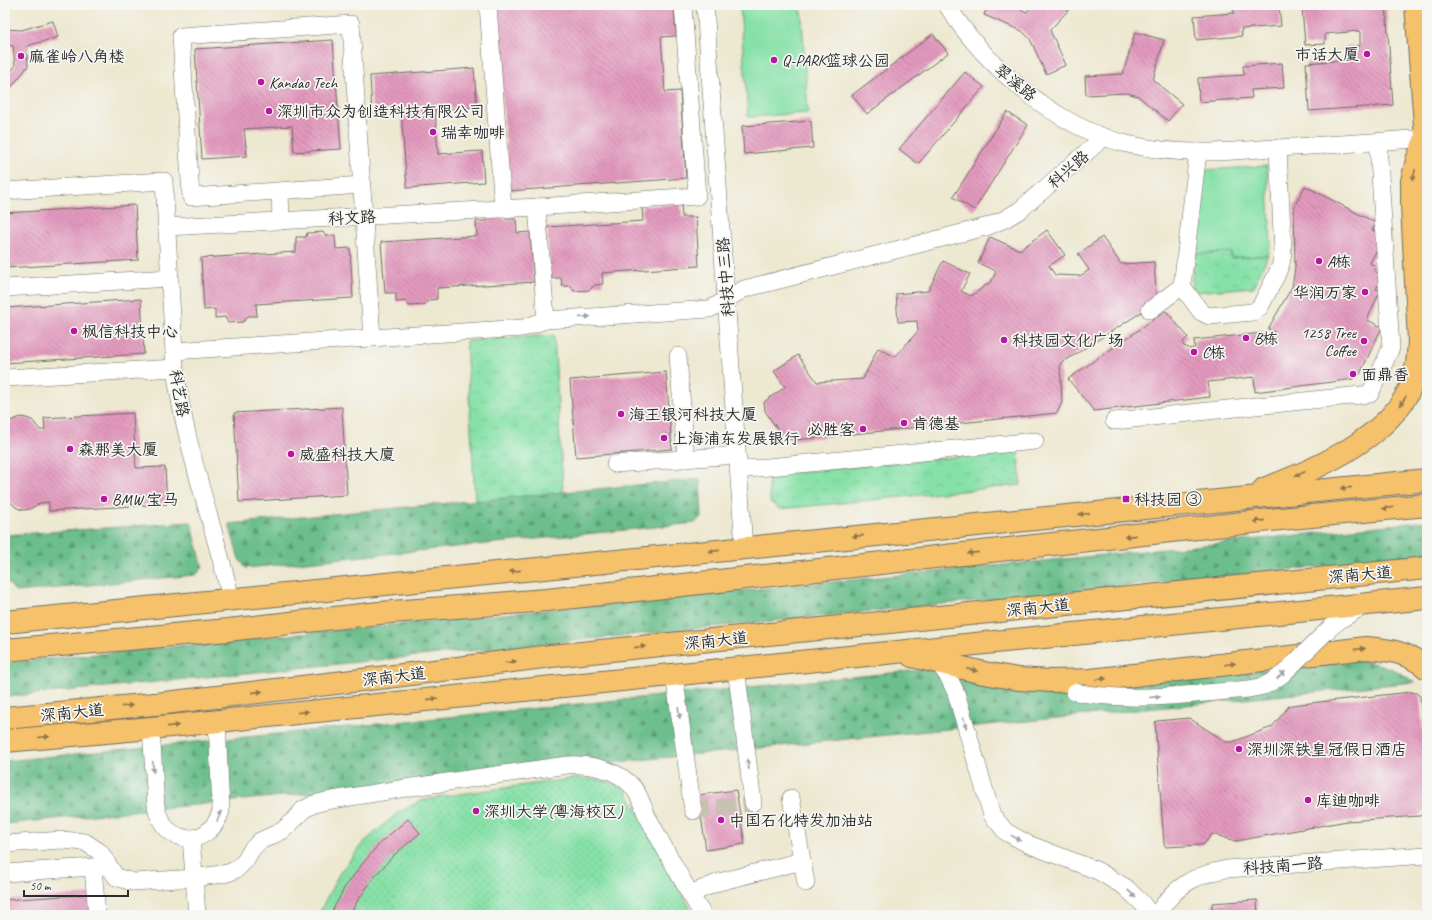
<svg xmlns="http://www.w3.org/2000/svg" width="1432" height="920" viewBox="0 0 1432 920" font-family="Caveat,'LXGW WenKai TC',sans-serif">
	<defs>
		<pattern id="grass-dots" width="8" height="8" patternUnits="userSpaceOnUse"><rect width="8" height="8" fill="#86e1a7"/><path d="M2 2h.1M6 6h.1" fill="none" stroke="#74c190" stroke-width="1.8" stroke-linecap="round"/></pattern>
		<pattern id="forest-firs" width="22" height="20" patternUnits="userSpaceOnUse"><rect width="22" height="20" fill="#6cbf8c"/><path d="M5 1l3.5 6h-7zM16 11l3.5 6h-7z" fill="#599b73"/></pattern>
		<pattern id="park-crowns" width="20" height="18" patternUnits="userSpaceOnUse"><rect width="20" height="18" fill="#86e1a7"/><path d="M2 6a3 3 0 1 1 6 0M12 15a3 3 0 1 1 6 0" fill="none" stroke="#74c190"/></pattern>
		<pattern id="building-back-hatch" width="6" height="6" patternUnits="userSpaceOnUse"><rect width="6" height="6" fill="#e399be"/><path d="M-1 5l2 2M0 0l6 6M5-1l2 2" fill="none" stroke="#b87d9b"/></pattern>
	</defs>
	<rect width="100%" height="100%" fill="#f6f6f2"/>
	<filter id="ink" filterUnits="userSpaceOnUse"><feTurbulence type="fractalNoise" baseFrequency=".025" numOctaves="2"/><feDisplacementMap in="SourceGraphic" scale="8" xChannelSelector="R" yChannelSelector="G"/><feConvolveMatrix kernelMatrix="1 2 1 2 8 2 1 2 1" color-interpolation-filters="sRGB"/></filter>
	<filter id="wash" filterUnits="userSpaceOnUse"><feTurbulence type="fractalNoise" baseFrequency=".012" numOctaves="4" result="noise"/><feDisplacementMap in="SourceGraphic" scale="16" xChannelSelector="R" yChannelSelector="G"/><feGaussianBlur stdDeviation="0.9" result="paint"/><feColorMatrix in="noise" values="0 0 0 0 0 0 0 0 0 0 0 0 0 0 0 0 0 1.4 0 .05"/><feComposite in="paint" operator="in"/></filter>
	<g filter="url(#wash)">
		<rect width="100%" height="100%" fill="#ede8d0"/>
		<path fill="url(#grass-dots)" stroke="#588669" d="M577 778C596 779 609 780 626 790L694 915H319L324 903 339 874 362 844 396 814 420 801 444 796Z"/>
		<g fill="url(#forest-firs)" stroke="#4c755c">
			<polygon points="700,479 702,516 695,523 246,568 239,559 229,524"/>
			<polygon points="1427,521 1427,556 5,697 5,663 1186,547"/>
			<polygon points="191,522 203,568 195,575 16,592 6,580 5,535"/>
			<path d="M1352 661C1375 661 1396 668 1414 682L5 824V761L941 668 1117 685Z"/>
		</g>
		<g fill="url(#park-crowns)" stroke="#588669">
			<polygon points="1231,252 1231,258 1268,255 1254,287 1195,292 1191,286 1195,254"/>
			<polygon points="554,335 563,492 475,501 466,341"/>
			<polygon points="1018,451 1021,485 780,509 770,502 768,475"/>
		</g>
		<g fill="#86e1a7" stroke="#588669">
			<polygon points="762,5 801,5 808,113 748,117 740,7"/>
			<polygon points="1267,166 1271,244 1268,255 1231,258 1231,252 1195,254 1205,170"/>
		</g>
		<g id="blocks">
			<g fill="url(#building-back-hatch)">
				<polygon points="548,5 674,5 676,36 661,37 665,92 680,91 686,178 509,191 496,9"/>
				<polygon points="988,5 1011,5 1027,12 1033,5 1073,5 1050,30 1066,65 1046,74 1030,39 1022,31 984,15"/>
				<polygon points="1233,5 1279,5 1281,26 1241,29 1242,36 1196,40 1194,16 1234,13"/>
				<polygon points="1346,5 1386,5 1393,105 1309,111 1306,63 1346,60 1345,47 1360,46 1360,31 1325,34 1325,44 1305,45 1302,8"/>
				<polygon points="53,21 58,37 27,46 28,66 10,89 5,89 5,74 9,74 15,66 13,46 5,45 5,29 21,30"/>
				<polygon points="1135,32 1164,40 1153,80 1182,104 1168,121 1138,96 1127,93 1086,95 1085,76 1123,74"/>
				<polygon points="933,34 948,53 867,114 852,95"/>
				<polygon points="333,40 341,149 294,152 292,126 244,129 247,156 202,159 195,49"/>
				<polygon points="1282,63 1284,88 1251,90 1252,98 1199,102 1198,78 1244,75 1243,66"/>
				<polygon points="474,68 477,107 435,110 438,154 482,151 484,182 407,188 401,111 372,113 370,76"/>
				<polygon points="965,72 984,87 918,164 899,149"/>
				<polygon points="1007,112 1028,125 974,210 953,197"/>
				<polygon points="811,121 813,148 744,154 742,126"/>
				<polygon points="1305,186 1376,223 1372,230 1384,236 1370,263 1376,266 1374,271 1383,276 1376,289 1380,291 1367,320 1382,327 1360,374 1353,379 1347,380 1255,392 1254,377 1208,382 1210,397 1094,411 1068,379 1166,311 1188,337 1183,342 1184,346 1191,349 1195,347 1194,340 1263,333 1263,340 1268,341 1274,337 1275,332 1268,329 1292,287 1295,268 1294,207"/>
				<polygon points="681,204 682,217 696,217 699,266 602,273 603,284 595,285 589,290 574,291 571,286 562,286 561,278 550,278 547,227 643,221 642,206"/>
				<polygon points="135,205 138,260 5,268 5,213"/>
				<polygon points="504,216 506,219 516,219 517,233 530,232 534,282 437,288 437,299 429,300 424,305 409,306 406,301 396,302 396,293 385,293 381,242 477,236 476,221 487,221 488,217"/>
				<polygon points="1047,230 1065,255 1049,266 1055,275 1080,276 1089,270 1078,254 1102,237 1121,264 1154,262 1156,292 1156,303 1060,364 1062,402 1057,413 795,440 783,437 765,411 764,402 785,387 774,371 798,355 817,382 863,379 878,348 895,357 918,331 917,321 898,322 896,294 928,291 943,261 970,274 961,291 971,296 992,281 996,271 978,263 990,237 1020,250"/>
				<polygon points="323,232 326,236 335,235 336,249 350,248 353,298 256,304 257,316 248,316 243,322 228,323 225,317 215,318 215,309 204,310 201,258 296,252 296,237 306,237 307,233"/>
				<polygon points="141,299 144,354 5,363 5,308"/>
				<polygon points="666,372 672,449 576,457 570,380"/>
				<polygon points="342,407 347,495 239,502 234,413"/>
				<polygon points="133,413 136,468 165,467 167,504 49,511 49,502 40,503 30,509 23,510 17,508 8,500 6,495 5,476 5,427 10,421 21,417 26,418 32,420 40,430 45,430 44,418"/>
				<polygon points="1411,692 1416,693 1420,696 1427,783 1427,809 1420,816 1347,821 1236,841 1212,834 1204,844 1201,845 1166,847 1164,844 1155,722 1157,721 1189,718 1226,742 1232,742 1272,727 1289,706 1292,705"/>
				<polygon points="736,790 745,844 706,850 698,795"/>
				<polygon points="408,819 420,833 394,855 376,875 358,900 350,915 330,915 345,887 363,863 381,842"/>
				<polygon points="91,894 92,915 5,915 5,900"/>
				<polygon points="1257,900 1258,915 1212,915 1212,903"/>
			</g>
		</g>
	</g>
	<g filter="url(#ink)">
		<use href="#blocks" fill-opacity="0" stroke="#6f6d65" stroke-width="1"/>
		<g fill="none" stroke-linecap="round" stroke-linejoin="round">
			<polyline stroke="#c6c2af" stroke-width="17" stroke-dasharray="17 8" stroke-linecap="butt" points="693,811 753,803"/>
			<defs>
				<g id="minor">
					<polyline points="488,5 503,209"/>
					<polyline points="705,5 744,548"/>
					<path d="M947 5C984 65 1057 128 1127 144 1150 149 1173 152 1196 152 1223 153 1251 149 1278 148 1327 145 1376 142 1426 138"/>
					<path d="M362 185 191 197 181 36 351 24C358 129 365 233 372 338"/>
					<path d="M5 191 164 181 175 368C185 447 213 522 231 599"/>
					<polyline points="280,191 281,221"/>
					<polyline points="167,227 537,207 697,196 683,5"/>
					<polyline points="1182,286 1201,312 1209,316 1253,312 1260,307 1276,276 1281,264 1283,252 1278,148"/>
					<polyline points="5,288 170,278"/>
					<polyline points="1150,310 1182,286 1198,152"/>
					<polyline points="546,320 710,309 744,289 989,226 1005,219 1020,210 1104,137"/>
					<polyline points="174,351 523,328 546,320 537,207"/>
					<polyline points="678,356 686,459"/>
					<polyline points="5,378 175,368"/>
					<polyline points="1114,421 1370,394 1391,348 1378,142"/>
					<polyline points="615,464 737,455"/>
					<polyline points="738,470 1035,441"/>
					<polyline points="1330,628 1340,620 1363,606"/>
					<polyline points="938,662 949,678 956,693 992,815 1006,832 1028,844 1098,871 1125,887 1141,902 1151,915"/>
					<polyline points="736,668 753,803"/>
					<polyline points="674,674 693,811"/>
					<path d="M151 728 156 806C163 846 209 850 221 811L217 721"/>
					<polyline points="791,798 806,883"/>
					<polyline points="191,838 197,915"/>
					<path d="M5 844 62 840 85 842 100 852 116 877 133 882 149 881 194 878 228 873 237 869 245 861 252 849 260 841 282 831 295 819 303 810 314 804 326 801 412 787 567 765C588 764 614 768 630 784 639 792 642 805 647 816 665 849 683 883 703 915"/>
					<polyline points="93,867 97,915"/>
					<polyline points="5,873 108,866"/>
					<polyline points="690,894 719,882 802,861"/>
					<path d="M1156 915C1176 886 1191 876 1226 869L1427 855"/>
				</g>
				<g id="major">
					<polyline points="1416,5 1427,151"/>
					<path d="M1264 489C1313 471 1390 437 1411 386 1417 372 1418 357 1419 341L1412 205V181L1417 160 1426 138"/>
					<polyline points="5,622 1427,480"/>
					<polyline points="5,650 228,630 379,613 547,600 1270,520 1427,505"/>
					<path d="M912 656 984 673 1018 679 1052 681 1091 680 1366 648C1390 650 1408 652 1427 668"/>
					<polyline points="5,718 165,703 387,677 551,656 1427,568"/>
					<polyline points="5,741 151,728 1427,598"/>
				</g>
			</defs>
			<use href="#minor" stroke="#6f6d65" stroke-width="18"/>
			<use href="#major" stroke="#6f6d65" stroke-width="24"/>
			<use href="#minor" stroke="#fff" stroke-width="17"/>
			<use href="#major" stroke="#f5c16b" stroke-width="22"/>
			<defs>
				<path id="minor-bridge" d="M1075 692C1133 703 1191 694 1249 689L1264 686 1273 681 1283 674 1330 628"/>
			</defs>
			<use href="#minor-bridge" stroke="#6f6d65" stroke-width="18" stroke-linecap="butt"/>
			<use href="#minor-bridge" stroke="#fff" stroke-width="17"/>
		</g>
		<defs><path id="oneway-solid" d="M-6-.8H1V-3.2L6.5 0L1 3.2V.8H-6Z"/></defs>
		<g fill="#90764b">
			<use href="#oneway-solid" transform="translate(1414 175) rotate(102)"/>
			<use href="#oneway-solid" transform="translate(1403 401) rotate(123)"/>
			<use href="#oneway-solid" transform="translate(1300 474) rotate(156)"/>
			<use href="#oneway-solid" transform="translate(1346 488) rotate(174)"/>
			<use href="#oneway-solid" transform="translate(1388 508) rotate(174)"/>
			<use href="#oneway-solid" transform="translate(1084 514) rotate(175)"/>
			<use href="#oneway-solid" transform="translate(1259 521) rotate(174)"/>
			<use href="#oneway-solid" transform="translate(858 536) rotate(174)"/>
			<use href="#oneway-solid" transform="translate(1130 536) rotate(174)"/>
			<use href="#oneway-solid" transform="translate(714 551) rotate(174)"/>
			<use href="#oneway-solid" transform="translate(973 553) rotate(174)"/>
			<use href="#oneway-solid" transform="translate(515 571) rotate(174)"/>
			<use href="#oneway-solid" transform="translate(640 647) rotate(-6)"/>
			<use href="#oneway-solid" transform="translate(1360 649) rotate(-6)"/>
			<use href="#oneway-solid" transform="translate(511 662) rotate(-7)"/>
			<use href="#oneway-solid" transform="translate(1230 664) rotate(-7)"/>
			<use href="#oneway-solid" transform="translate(972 670) rotate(13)"/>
			<use href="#oneway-solid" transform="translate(1101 679) rotate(-6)"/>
			<use href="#oneway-solid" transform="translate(257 692) rotate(-6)"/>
			<use href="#oneway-solid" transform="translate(432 699) rotate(-6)"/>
			<use href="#oneway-solid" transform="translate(127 706) rotate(-6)"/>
			<use href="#oneway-solid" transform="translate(303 712) rotate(-6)"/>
			<use href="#oneway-solid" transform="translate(173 726) rotate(-6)"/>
			<use href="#oneway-solid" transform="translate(44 737) rotate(-5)"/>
		</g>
		<g fill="#a0a0a0">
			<use href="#oneway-solid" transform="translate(585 317) rotate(-4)"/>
			<use href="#oneway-solid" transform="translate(1281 675) rotate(-40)"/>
			<use href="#oneway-solid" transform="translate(1155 697) rotate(-5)"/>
			<use href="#oneway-solid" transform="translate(679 713) rotate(82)"/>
			<use href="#oneway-solid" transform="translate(965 723) rotate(74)"/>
			<use href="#oneway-solid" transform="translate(748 764) rotate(-98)"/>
			<use href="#oneway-solid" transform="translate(153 767) rotate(87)"/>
			<use href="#oneway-solid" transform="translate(219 816) rotate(-69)"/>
			<use href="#oneway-solid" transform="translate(1016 838) rotate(29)"/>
			<use href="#oneway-solid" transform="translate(1132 894) rotate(43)"/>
		</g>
	</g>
	<g fill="#b5179e" stroke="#f6f6f2" stroke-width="1.5">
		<circle cx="1367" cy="54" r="4"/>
		<circle cx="21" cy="56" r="4"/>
		<circle cx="774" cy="60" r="4"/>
		<circle cx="261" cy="82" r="4"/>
		<circle cx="269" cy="111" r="4"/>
		<circle cx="433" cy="132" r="4"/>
		<circle cx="1319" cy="261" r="4"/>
		<circle cx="1365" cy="292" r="4"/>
		<circle cx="74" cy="331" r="4"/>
		<circle cx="1246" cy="338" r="4"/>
		<circle cx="1004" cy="340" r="4"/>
		<circle cx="1364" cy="341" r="4"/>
		<circle cx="1194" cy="352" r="4"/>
		<circle cx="1353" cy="374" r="4"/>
		<circle cx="621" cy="414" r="4"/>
		<circle cx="904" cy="423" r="4"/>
		<circle cx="863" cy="429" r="4"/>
		<circle cx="664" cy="438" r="4"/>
		<circle cx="70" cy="449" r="4"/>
		<circle cx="291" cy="454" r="4"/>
		<circle cx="104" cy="499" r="4"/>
		<rect x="1122" y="495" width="8" height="8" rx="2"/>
		<circle cx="1239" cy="749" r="4"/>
		<circle cx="1308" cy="800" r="4"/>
		<circle cx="476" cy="811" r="4"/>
		<circle cx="721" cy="820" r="4"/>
	</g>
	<g text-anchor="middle" stroke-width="3.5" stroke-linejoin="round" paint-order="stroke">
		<g font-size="16" fill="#2b2b2b" stroke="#f6f6f2" text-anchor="start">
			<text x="1359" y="60" text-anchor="end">市话大厦</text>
			<text x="29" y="62">麻雀岭八角楼</text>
			<text x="782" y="66">Q-PARK篮球公园</text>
			<text x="269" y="88">Kandao Tech</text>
			<text x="277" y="117">深圳市众为创造科技有限公司</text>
			<text x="441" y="138">瑞幸咖啡</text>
			<text x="1327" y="267">A栋</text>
			<text x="1357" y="298" text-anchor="end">华润万家</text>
			<text x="82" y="337">枫信科技中心</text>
			<text x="1356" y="338" text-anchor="end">1258 Tree<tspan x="1356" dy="18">Coffee</tspan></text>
			<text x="1254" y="344">B栋</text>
			<text x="1012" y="346">科技园文化广场</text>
			<text x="1202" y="358">C栋</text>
			<text x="1361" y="380">面鼎香</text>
			<text x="629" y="420">海王银河科技大厦</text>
			<text x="912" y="429">肯德基</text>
			<text x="855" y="435" text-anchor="end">必胜客</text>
			<text x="672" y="444">上海浦东发展银行</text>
			<text x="78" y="455">森那美大厦</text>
			<text x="299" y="460">威盛科技大廈</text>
			<text x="112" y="505">BMW 宝马</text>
			<text x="1134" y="505">科技园 ③</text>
			<text x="1247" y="755">深圳深铁皇冠假日酒店</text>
			<text x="1316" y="806">库迪咖啡</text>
			<text x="484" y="817">深圳大学(粤海校区)</text>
			<text x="729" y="826">中国石化特发加油站</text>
		</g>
		<g font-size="16" fill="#2b2b2b" stroke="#f6f6f2">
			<text transform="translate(1016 82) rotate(39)" y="6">翠溪路</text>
			<text transform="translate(1068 169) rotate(-41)" y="6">科兴路</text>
			<text transform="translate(352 217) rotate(-3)" y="6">科文路</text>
			<text transform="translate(725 277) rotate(-94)" y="6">科技中三路</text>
			<text transform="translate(180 393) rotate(80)" y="6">科艺路</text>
			<text transform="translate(1360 574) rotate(-5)" y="6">深南大道</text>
			<text transform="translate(1038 607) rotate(-6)" y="6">深南大道</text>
			<text transform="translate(716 640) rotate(-6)" y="6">深南大道</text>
			<text transform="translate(394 676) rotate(-7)" y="6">深南大道</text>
			<text transform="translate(72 712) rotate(-6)" y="6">深南大道</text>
			<text transform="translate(1283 865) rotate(-4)" y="6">科技南一路</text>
		</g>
	</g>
	<rect width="1432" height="920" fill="none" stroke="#f6f6f2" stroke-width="20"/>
	<path d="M24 890v6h104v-6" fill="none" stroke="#2b2b2b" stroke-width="2"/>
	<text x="30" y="890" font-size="12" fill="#2b2b2b" stroke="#f6f6f2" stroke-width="3" paint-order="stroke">50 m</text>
</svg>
